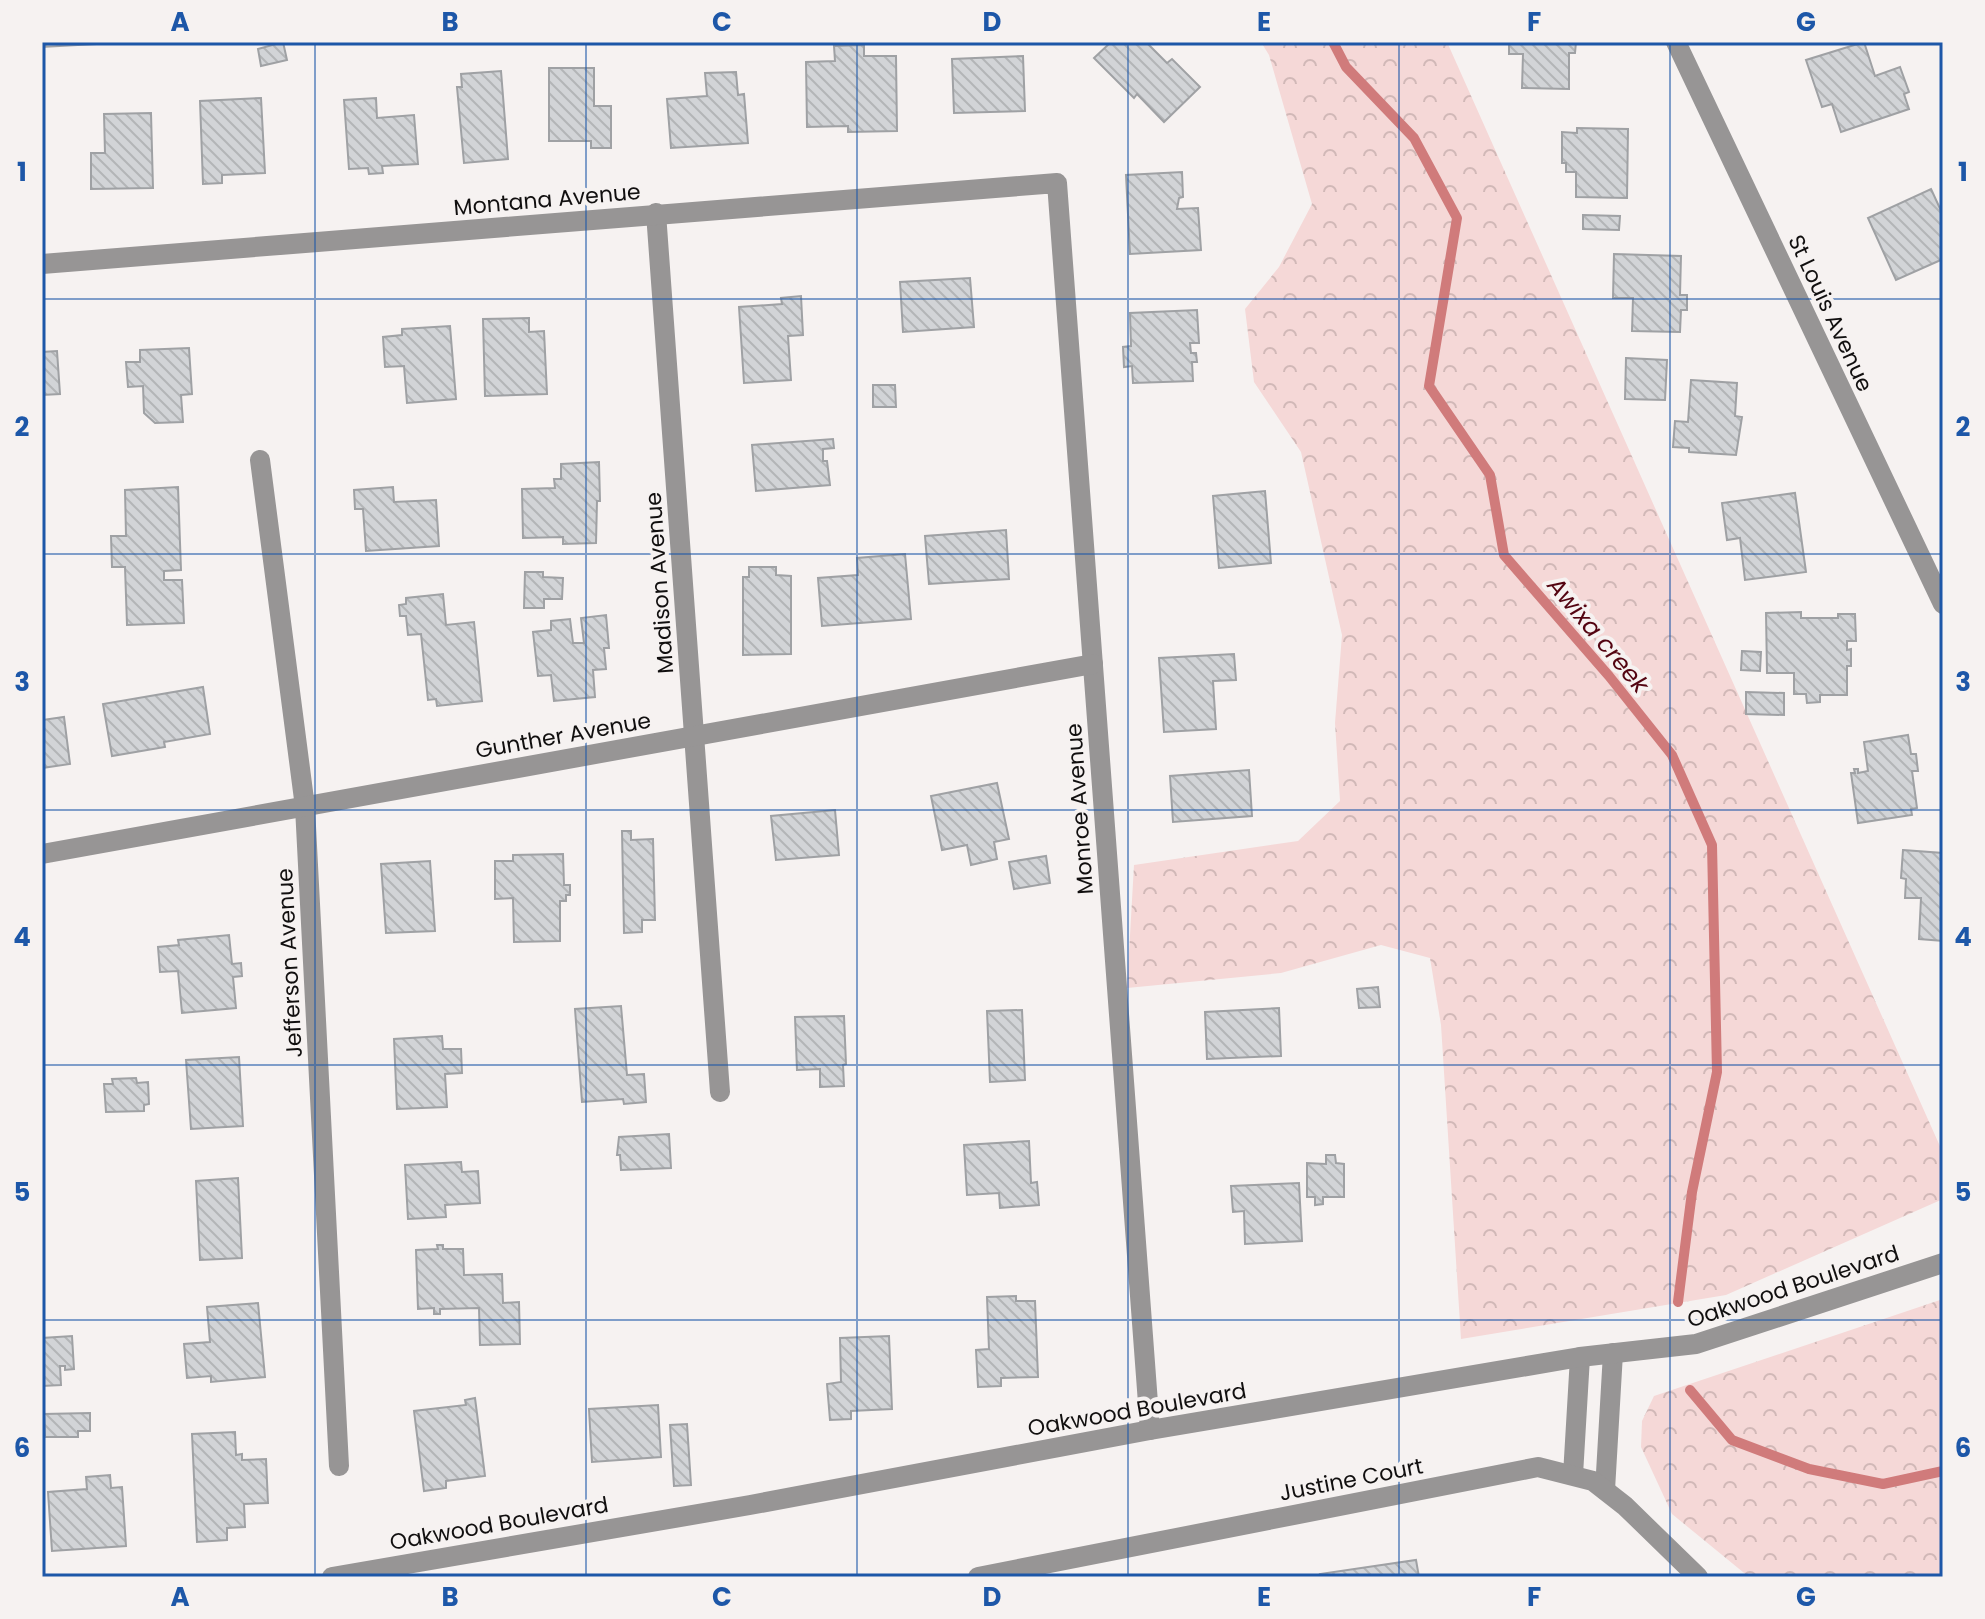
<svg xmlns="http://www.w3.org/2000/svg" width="1985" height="1619" viewBox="0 0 1985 1619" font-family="Poppins,sans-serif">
	<defs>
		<pattern id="forest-crowns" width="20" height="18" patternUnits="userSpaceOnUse" patternTransform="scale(2)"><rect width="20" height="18" fill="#f5d8d7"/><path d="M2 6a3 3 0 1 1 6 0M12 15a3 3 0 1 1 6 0" fill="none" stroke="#d1b8b7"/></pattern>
		<pattern id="building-back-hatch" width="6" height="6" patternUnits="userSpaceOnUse" patternTransform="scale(2)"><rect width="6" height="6" fill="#d2d4d7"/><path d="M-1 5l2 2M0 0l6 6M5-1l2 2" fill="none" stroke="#b3b5b7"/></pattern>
	</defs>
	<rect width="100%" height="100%" fill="#f6f2f1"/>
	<g fill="url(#forest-crowns)">
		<polygon points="1261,42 1447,42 1943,1153 1943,1199 1726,1295 1461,1339 1441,1025 1430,958 1381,945 1281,973 1127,988 1134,865 1298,841 1340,801 1335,723 1342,635 1301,452 1254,382 1245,309 1279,267 1312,204 1269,55"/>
		<polygon points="1943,1299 1943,1577 1749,1577 1672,1514 1641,1447 1642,1421 1654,1396"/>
	</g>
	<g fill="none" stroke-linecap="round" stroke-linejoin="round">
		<g stroke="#d07b7b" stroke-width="10">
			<polyline points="1333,42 1346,67 1414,138 1457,218 1429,386 1490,475 1504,555 1609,676 1672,755 1712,845 1717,1072 1692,1192 1678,1302"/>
			<polyline points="1690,1390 1732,1440 1809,1469 1883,1484 1943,1471"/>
		</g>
	</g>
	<g fill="url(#building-back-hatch)" stroke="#9fa1a4" stroke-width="2">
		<polygon points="42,42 114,42 114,43 42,47"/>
		<polygon points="283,42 287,60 261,66 258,49"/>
		<polygon points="1111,42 1146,42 1167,63 1172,59 1200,87 1164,122 1137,94 1134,98 1094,58"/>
		<polygon points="1509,42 1576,42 1575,53 1569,53 1569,89 1522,88 1523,54 1509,54"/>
		<polygon points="1864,42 1875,76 1900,67 1909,92 1904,94 1909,109 1841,132 1832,104 1822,107 1806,60"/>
		<polygon points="864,45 864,56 896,56 897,131 848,132 848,126 807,127 806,62 835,61 834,46"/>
		<polygon points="1023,56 1025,111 954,113 952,59"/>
		<polygon points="549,68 594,68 594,106 611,106 611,148 591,148 591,141 549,141"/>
		<polygon points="501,71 508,159 464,163 457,87 462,87 461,74"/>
		<polygon points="736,72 738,95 744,94 748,143 671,148 667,99 707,96 705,73"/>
		<polygon points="261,98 265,173 222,175 222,183 203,184 200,101"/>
		<polygon points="376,98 377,118 414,115 418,164 382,166 383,173 369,174 368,168 349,169 344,100"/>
		<polygon points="151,113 153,188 91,189 91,153 105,153 104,114"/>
		<polygon points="1577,128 1628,129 1627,198 1576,197 1576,172 1566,172 1566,163 1562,163 1562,132 1577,133"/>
		<polygon points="1182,172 1183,197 1179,198 1177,209 1198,208 1201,250 1130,254 1126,175"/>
		<polygon points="1931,189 1943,215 1943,259 1896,280 1868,218"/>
		<polygon points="1583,215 1620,216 1619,230 1583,229"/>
		<polygon points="1614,254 1681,256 1680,295 1687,295 1687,310 1681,310 1680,332 1632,331 1633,298 1613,298"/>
		<polygon points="970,278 974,327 903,332 900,282"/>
		<polygon points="801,296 803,335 788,336 791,380 744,383 739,307 782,304 781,298"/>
		<polygon points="1197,310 1199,343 1190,343 1191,353 1196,353 1197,362 1192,362 1193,381 1133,383 1132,366 1124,367 1123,347 1131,346 1130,313"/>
		<polygon points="529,318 529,332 544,331 547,394 485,396 483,319"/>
		<polygon points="450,326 456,399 407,403 404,366 385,367 383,337 402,335 402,329"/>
		<polygon points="189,348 192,394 181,395 183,422 155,423 144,413 143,386 128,387 126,362 140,362 140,350"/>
		<polygon points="57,351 60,394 42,395 42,352"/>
		<polygon points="1626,358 1667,360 1665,400 1625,399"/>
		<polygon points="1691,380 1737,383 1735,416 1742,417 1736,455 1689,452 1689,448 1673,447 1675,421 1688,422"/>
		<polygon points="873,385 895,385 896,407 873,407"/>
		<polygon points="833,439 834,448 823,449 823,461 827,461 830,485 756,491 752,445"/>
		<polygon points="599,462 600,501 597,501 596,543 563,544 563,537 523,538 522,489 555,488 554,479 561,479 561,464"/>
		<polygon points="178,487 181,570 164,571 164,580 182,580 184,623 127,625 125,567 112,567 111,536 126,536 125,490"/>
		<polygon points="393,487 394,502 436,500 439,546 366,551 363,509 355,509 354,490"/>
		<polygon points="1265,491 1271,563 1219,568 1213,496"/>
		<polygon points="1795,493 1806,572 1745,580 1740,538 1727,540 1722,503"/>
		<polygon points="1006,530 1009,579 929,584 925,536"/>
		<polygon points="905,554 911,619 822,626 818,578 858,575 857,558"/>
		<polygon points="749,567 776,567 776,575 791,576 791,654 743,655 743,577 749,577"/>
		<polygon points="525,572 543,572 543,577 563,578 562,599 544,599 544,608 524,608"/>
		<polygon points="443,594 446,625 474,622 482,701 437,706 436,699 428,700 421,634 408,635 406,616 400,616 399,605 406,604 406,598"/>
		<polygon points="1801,612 1801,618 1838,618 1838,614 1855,614 1856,641 1847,641 1847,650 1851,649 1851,666 1847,666 1847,695 1820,695 1820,702 1807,703 1806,694 1794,694 1794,673 1767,673 1766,613"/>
		<polygon points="606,615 609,648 604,648 606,669 593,670 595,697 554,701 551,675 538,676 533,632 551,630 551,621 570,619 573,643 584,643 581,618"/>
		<polygon points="1742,651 1761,652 1760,671 1741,670"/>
		<polygon points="1234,654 1236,680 1213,681 1216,729 1164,732 1159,658"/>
		<polygon points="203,687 210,734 164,742 165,747 112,756 103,704"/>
		<polygon points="1746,692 1784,693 1784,715 1746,714"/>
		<polygon points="64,717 70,764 42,768 42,720"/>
		<polygon points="1908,735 1911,754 1916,754 1918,771 1912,771 1917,808 1911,809 1912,815 1858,823 1851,773 1855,773 1854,769 1858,769 1858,773 1868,771 1864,742"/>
		<polygon points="1249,770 1252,816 1173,822 1170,776"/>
		<polygon points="997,783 1009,839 994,842 997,859 971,865 967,845 942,850 931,796"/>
		<polygon points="835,810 839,855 776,860 771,816"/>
		<polygon points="622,831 631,831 631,840 653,839 655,920 642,920 642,932 624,933"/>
		<polygon points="1903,850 1943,853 1943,941 1919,939 1921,898 1905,898 1906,879 1901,878"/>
		<polygon points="563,854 564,885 570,885 570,895 566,895 566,901 560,901 560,941 514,942 513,898 495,899 495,861 513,861 513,855"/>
		<polygon points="1046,856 1050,883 1014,889 1009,862"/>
		<polygon points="430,861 435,931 386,933 381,864"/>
		<polygon points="229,935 232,964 241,963 242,976 233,977 236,1008 182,1013 178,971 160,972 158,947 179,945 178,940"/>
		<polygon points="1378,987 1380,1007 1359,1008 1357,989"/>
		<polygon points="621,1006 627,1075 644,1074 646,1102 624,1104 623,1099 582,1102 575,1009"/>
		<polygon points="1279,1008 1281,1056 1207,1059 1205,1012"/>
		<polygon points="1022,1010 1025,1080 990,1082 987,1011"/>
		<polygon points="844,1016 846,1064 843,1065 844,1086 820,1087 820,1069 797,1070 795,1017"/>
		<polygon points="442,1036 443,1049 461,1049 462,1073 445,1074 447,1107 397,1109 394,1039"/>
		<polygon points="239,1057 243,1126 191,1129 186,1060"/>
		<polygon points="136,1078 137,1083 148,1082 149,1104 144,1105 144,1111 106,1112 104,1084 113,1084 112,1079"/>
		<polygon points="669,1134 671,1168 621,1170 620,1155 617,1155 619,1137"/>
		<polygon points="1029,1141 1031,1183 1037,1182 1039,1205 1000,1208 999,1193 967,1195 964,1145"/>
		<polygon points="1326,1155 1335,1155 1336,1163 1344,1164 1344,1197 1323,1197 1323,1204 1315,1205 1315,1197 1307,1197 1307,1163 1326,1164"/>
		<polygon points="461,1162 462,1172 478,1171 480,1203 445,1205 446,1217 408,1219 405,1165"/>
		<polygon points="238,1178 242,1258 200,1260 196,1181"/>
		<polygon points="1299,1183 1302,1241 1245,1244 1244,1211 1233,1212 1231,1186"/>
		<polygon points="437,1245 443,1245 443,1249 463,1249 464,1275 502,1274 503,1303 519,1302 520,1344 480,1345 479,1308 440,1309 440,1314 434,1314 434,1308 418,1309 416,1250 438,1249"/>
		<polygon points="1016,1296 1016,1301 1035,1301 1038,1377 1001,1378 1001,1386 978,1387 976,1350 989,1349 987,1297"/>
		<polygon points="258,1303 265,1377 211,1382 211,1376 187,1378 184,1344 210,1342 207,1307"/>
		<polygon points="72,1336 74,1369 65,1370 65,1366 60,1366 61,1385 42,1386 42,1338"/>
		<polygon points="889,1336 892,1409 851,1411 851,1419 830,1420 827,1384 841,1382 840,1338"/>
		<polygon points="475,1398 485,1476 446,1481 446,1488 424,1491 414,1411 466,1405 465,1400"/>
		<polygon points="658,1405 661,1457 592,1462 589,1409"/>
		<polygon points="90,1413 90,1431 78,1431 78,1437 45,1437 44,1414"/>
		<polygon points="687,1424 691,1485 674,1486 670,1425"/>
		<polygon points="235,1432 236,1455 242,1454 242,1460 266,1459 268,1503 244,1504 245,1527 227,1528 227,1540 197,1542 192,1434"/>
		<polygon points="110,1475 111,1488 122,1487 126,1546 52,1551 48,1492 87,1489 86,1477"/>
		<polygon points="1416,1560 1419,1577 1321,1577 1320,1574"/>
	</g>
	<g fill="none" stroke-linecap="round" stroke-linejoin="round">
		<g stroke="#979595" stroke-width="20">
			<polyline points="1676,42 1943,604"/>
			<polyline points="656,213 720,1092"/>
			<polyline points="42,264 1057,183 1150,1430"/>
			<polyline points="260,460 305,807 339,1466"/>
			<polyline points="42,854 1093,664"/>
			<polyline points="1573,1475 1580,1357"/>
			<polyline points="1605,1490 1613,1353"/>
			<polyline points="332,1577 750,1505 1150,1430 1580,1357 1696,1344 1943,1263"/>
			<polyline points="978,1577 1538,1467 1593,1481 1625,1506 1698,1577"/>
		</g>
	</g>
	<path fill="none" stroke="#1d57a8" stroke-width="2" stroke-opacity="0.55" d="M315 42V1577M586 42V1577M857 42V1577M1128 42V1577M1399 42V1577M1670 42V1577M42 299H1943M42 554H1943M42 810H1943M42 1065H1943M42 1320H1943"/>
	<g text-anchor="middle" stroke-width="8" stroke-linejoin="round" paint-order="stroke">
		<g font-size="22" fill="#110f0f" stroke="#f6f2f1">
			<text transform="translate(547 199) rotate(-5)" y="8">Montana Avenue</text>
			<text transform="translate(1831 313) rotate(65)" y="8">St Louis Avenue</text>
			<text transform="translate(659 583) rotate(-94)" y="8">Madison Avenue</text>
			<text transform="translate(563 735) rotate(-10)" y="8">Gunther Avenue</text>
			<text transform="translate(1079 809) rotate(-94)" y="8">Monroe Avenue</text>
			<text transform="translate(289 963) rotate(-93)" y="8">Jefferson Avenue</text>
			<text transform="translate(1793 1286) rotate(-18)" y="8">Oakwood Boulevard</text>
			<text transform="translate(1137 1409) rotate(-10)" y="8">Oakwood Boulevard</text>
			<text transform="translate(1351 1479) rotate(-11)" y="8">Justine Court</text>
			<text transform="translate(499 1523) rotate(-10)" y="8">Oakwood Boulevard</text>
		</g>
		<g font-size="24" font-style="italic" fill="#530411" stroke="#f6f2f1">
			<text transform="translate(1598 635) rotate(50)" y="8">Awixa creek</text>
		</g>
	</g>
	<rect width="1985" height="1619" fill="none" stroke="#f6f2f1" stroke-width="88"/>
	<rect x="44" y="44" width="1897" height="1531" fill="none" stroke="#1d57a8" stroke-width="3"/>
	<g font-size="26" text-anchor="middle" font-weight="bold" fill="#1d57a8">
		<text x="180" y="31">A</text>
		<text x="450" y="31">B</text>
		<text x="722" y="31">C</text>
		<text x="992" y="31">D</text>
		<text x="1264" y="31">E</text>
		<text x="1534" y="31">F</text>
		<text x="1806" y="31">G</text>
		<text x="22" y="181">1</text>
		<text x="1963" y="181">1</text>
		<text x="22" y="436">2</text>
		<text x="1963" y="436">2</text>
		<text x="22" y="691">3</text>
		<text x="1963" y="691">3</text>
		<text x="22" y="946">4</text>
		<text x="1963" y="946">4</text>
		<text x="22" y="1201">5</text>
		<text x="1963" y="1201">5</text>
		<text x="22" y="1457">6</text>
		<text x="1963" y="1457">6</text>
		<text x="180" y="1606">A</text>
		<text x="450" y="1606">B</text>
		<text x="722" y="1606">C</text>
		<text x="992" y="1606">D</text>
		<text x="1264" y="1606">E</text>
		<text x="1534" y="1606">F</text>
		<text x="1806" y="1606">G</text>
	</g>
</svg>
